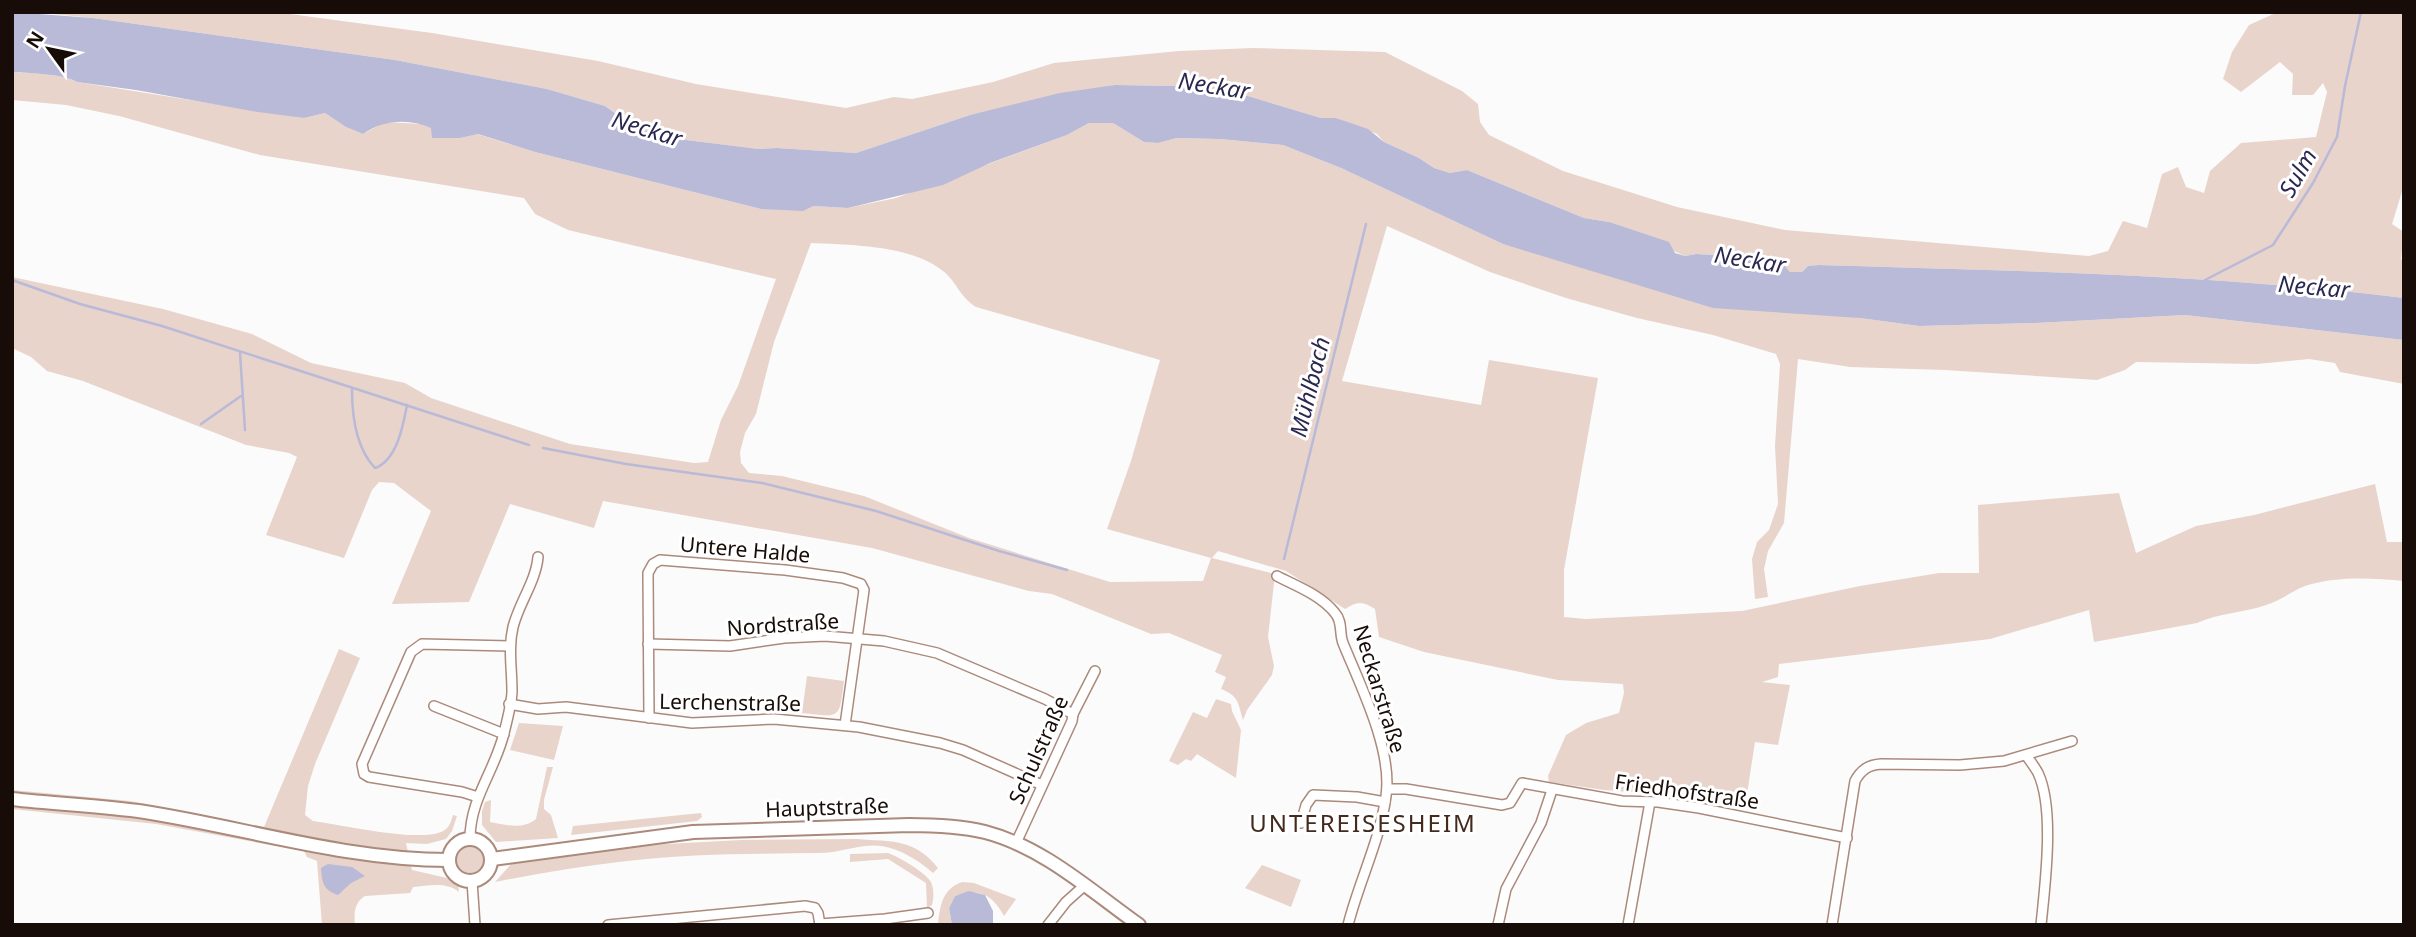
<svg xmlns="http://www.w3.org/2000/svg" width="2416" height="937" viewBox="0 0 2416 937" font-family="'Noto Sans',sans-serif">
	<rect width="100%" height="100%" fill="#fbfbfb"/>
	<g fill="#e8d4cb" fill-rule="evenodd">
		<path d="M33 12H275L432 33 598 61 696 84 846 108 894 97 912 99 993 82 1054 63 1179 51 1253 48 1385 52 1462 91 1478 104 1480 122 1489 135 1563 171 1677 207 1785 230 2089 256 2108 251 2123 221 2147 228 2162 174 2178 167 2186 187 2204 193 2210 171 2241 143 2316 137 2327 92 2323 83 2313 95H2292L2293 74 2280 62 2241 92 2223 79 2232 52 2249 25 2278 12H2404V185L2392 224 2404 232 2401 259 2404 261V298C2209 274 2013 271 1818 265L1808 266 1802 272H1790L1784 265 1771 258 1696 254 1685 256 1609 222 1584 218 1467 170 1450 173 1434 168 1419 158 1384 142 1377 134 1336 118H1321L1248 96 1175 86 1115 85 970 115 856 153 777 148 759 149 678 139 651 131 622 129 620 125 628 121 605 106 547 89 395 60 93 18Z"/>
		<path d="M12 72C29 73 64 74 77 82L304 118 325 113 346 127 363 134 385 122 422 124 460 138 477 134 535 152 761 209 813 206 848 208 896 198 1067 135 1089 123H1113L1144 142 1158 143 1177 138 1220 139 1283 145 1341 168 1503 244 1860 318 1919 326 2036 323 2185 315 2404 340V384L2340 372 2335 363 2309 359 2257 364 2136 362 2125 370 2097 380 1945 370 1850 367 1798 359 1784 523 1768 551 1764 569 1768 597 1755 599 1752 559 1757 542 1769 530 1778 504 1775 446 1780 364 1776 354 1713 335 1637 318 1566 298 1490 272 1387 226 1342 381 1481 405 1489 360 1598 378 1564 570V617L1586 619 1742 611 1860 586 1939 573H1979L1978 505 2119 493 2136 553 2196 526 2254 515 2375 484 2387 542H2404V581C2371 578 2337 576 2305 586 2292 591 2280 601 2266 605 2243 613 2219 613 2197 623L2094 642 2089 610 1990 639 1779 664 1778 677 1762 682 1790 685 1778 745 1755 742 1745 807 1656 794 1604 790 1549 782 1548 776 1566 735 1586 723 1619 713 1624 693 1623 684 1558 680 1424 652 1379 637 1375 609C1363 601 1357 601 1345 609L1286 571 1218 551 1212 558 1275 574 1268 637 1274 666 1272 675 1247 710 1243 720C1238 703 1239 696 1221 689L1226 677 1215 672 1222 655 1169 633 1151 634 1052 594 1029 591 872 548 603 501 594 528 510 504 469 602 392 604 431 511 394 483 379 482 372 490 344 558 266 535 297 457 289 453 246 445 83 381 47 371 31 357 12 348V277L163 309 252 334 311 363 405 383 431 398 570 444 694 463 708 462 721 420 738 386 776 279 568 230 535 214 524 198 260 155 119 116 66 105 12 100ZM811 243C851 245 911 245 943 271 957 282 958 295 976 307L1160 360 1131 461 1107 529 1211 558 1203 581 1110 582 969 538 864 496 782 476 749 473 741 463 740 452 745 433 756 414 774 342Z"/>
		<path d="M339 649 360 658 315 764 308 786 305 815 313 821C343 825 415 842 441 832 449 829 451 822 453 815L457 816 452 831 446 839 427 844 406 843 412 870 447 878 458 884 459 892C445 881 428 886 413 887L410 893 365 896C354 903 354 913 355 925H322L317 861 307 857 304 851 156 824 12 809V790L130 801 264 827Z"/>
		<path d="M807 676 844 681C839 720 841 717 802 713Z"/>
		<polygon points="1216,699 1231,704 1232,711 1241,730 1236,778 1197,754 1191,761 1186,759 1178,765 1169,761 1193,712 1207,718"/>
		<polygon points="519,723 563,726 554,760 510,750"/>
		<path d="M547 767H553L544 800V809L551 815 558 838 496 842 482 825V811L485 802 491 800 490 822C506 825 522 830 536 819Z"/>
		<polygon points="701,813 702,817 697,821 571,835 573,826"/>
		<path d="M857 839C892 842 914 838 938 868L933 873C918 860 902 850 882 846 861 843 840 853 819 853 755 854 691 853 627 861 583 866 539 873 495 882L511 864 648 845 741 840Z"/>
		<circle cx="471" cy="860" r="15"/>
		<path d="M888 853C899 857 925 872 931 882 934 889 934 898 932 905L927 908 926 883 888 859 850 862V854Z"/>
		<polygon points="1262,865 1301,880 1291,907 1245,888"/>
		<path d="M962 882 974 883 1016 899 1004 916C992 894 979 888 955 896L949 908 952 925H938C940 906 942 889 962 882Z"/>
	</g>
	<g fill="#b9b9d8">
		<path d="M12 12 93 18 395 60 547 89 605 106 628 122 620 125 622 129 651 131 678 139 759 149 777 148 856 153 970 115 1060 93 1115 85 1175 86 1248 96 1321 118H1336L1368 129 1384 142 1419 158 1434 168 1450 173 1467 170 1584 218 1609 222 1669 242 1675 253 1685 256 1696 254 1771 258 1784 265 1790 272H1802L1808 266 1818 265C2013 271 2209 274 2404 298V340L2185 315 2036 323 1919 326 1860 318 1713 308 1503 244 1341 168 1283 145 1220 139 1177 138 1158 143 1144 142 1113 123H1089L1067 135 990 163 943 185 848 208 813 206 803 211 761 209 535 152 478 134 460 138H432L431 128C409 118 382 120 363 134L346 127 325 113 304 118 258 112 136 90 77 82C64 74 29 73 12 72Z"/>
		<path d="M328 864 352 867 365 876 351 883 338 895C323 890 322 882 321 868Z"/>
		<polygon points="969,891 985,895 993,911 993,925 952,925 949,908 955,896"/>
	</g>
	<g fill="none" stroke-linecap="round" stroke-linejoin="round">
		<g stroke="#b9b9d8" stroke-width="2.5">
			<polyline points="12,280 80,304 162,326 529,445"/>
			<polyline points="2205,280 2273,245 2313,183 2337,137 2345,86 2361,12"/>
			<polyline points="240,353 245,430"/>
			<path d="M352 390C352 417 356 448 375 468 397 460 403 426 407 405"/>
			<polyline points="201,424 241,396"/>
			<polyline points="543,448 626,464 762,483 876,511 999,551 1067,570"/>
			<polyline points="1284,559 1366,224"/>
		</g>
		<defs>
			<g id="street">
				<path d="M1277 576C1296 586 1321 595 1335 613 1343 622 1339 633 1343 643 1360 685 1393 750 1386 796 1380 841 1359 881 1348 925"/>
				<polyline points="648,644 730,646 784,638 825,636 884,641 937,653 1045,699 1073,714"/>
				<polyline points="509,704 538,709 566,707 692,723 774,719 859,727 940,743 963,750 1042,785"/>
				<polyline points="434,706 504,734"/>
				<polyline points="649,718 648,573 653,564 660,560 785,570 843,578 861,584 864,590 845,725"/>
				<path d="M2026 755C2030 761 2035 767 2038 773 2055 809 2045 885 2041 925"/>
				<polyline points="1387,789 1406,789 1502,805 1510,803 1522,783 1622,801 1658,802 1699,808 1847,838"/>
				<polyline points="478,797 462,792 369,777 364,774 362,764 411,652 422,644 510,646"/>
				<polyline points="1301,823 1306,805 1313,795 1357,797 1385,802"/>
				<path d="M470 839C470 798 495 771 504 733 507 721 512 702 512 691 512 669 508 648 513 627 519 603 536 581 538 557"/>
				<polyline points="1016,843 1072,721 1073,714 1095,671"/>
				<polyline points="472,881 475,925"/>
				<polyline points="820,924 885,919 928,913"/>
				<polyline points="608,925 805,906 815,908 818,913 820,925"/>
				<polyline points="1048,925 1066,902 1085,885"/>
				<polyline points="1498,925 1506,889 1541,823 1552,790"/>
				<polyline points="1628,925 1650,802"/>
				<path d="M1832 925 1855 781C1861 770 1868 765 1881 764L1960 765 2004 761 2072 741"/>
			</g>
			<g id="secondary">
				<path d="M12 799C56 804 101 806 145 812 246 828 346 860 449 860"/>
				<circle cx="470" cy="860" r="21"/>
				<path d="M492 859 693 832 909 825C935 825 960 826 985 832 1043 847 1091 891 1139 925"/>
			</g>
		</defs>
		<use href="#street" stroke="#ab8a7c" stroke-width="12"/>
		<use href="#secondary" stroke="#ab8a7c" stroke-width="16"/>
		<use href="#street" stroke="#fff" stroke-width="9"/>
		<use href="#secondary" stroke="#fff" stroke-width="12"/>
	</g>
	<g text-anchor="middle" stroke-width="6" stroke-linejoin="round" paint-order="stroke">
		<g font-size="21" fill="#170c07" stroke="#fff">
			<text transform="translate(745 550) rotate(5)" y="7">Untere Halde</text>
			<text transform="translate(783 625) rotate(-4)" y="7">Nordstraße</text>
			<text transform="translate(1379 689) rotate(73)" y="7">Neckarstraße</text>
			<text transform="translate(730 703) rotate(1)" y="7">Lerchenstraße</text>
			<text transform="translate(1039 750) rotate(-66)" y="7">Schulstraße</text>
			<text transform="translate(1687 792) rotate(8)" y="7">Friedhofstraße</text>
			<text transform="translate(827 808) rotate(-2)" y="7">Hauptstraße</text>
		</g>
		<g font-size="23" font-style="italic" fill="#2a2750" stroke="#fff">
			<text transform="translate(1214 86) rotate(9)" y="8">Neckar</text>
			<text transform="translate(647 129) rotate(17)" y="8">Neckar</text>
			<text transform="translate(2298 173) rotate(-60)" y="8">Sulm</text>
			<text transform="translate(1750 260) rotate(9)" y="8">Neckar</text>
			<text transform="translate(2314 287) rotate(5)" y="8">Neckar</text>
			<text transform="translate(1310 387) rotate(-76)" y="8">Mühlbach</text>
		</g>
		<g font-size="24" letter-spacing="2" fill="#44291d" stroke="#fff">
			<text x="1363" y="832">UNTEREISESHEIM</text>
		</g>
	</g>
	<rect width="2416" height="937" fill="none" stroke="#170c07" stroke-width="28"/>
	<g transform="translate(49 49) rotate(303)" stroke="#ffffff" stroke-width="5" paint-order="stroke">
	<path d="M0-5L12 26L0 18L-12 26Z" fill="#170c07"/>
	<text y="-10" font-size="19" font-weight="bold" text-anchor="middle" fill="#170c07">N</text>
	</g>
</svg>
